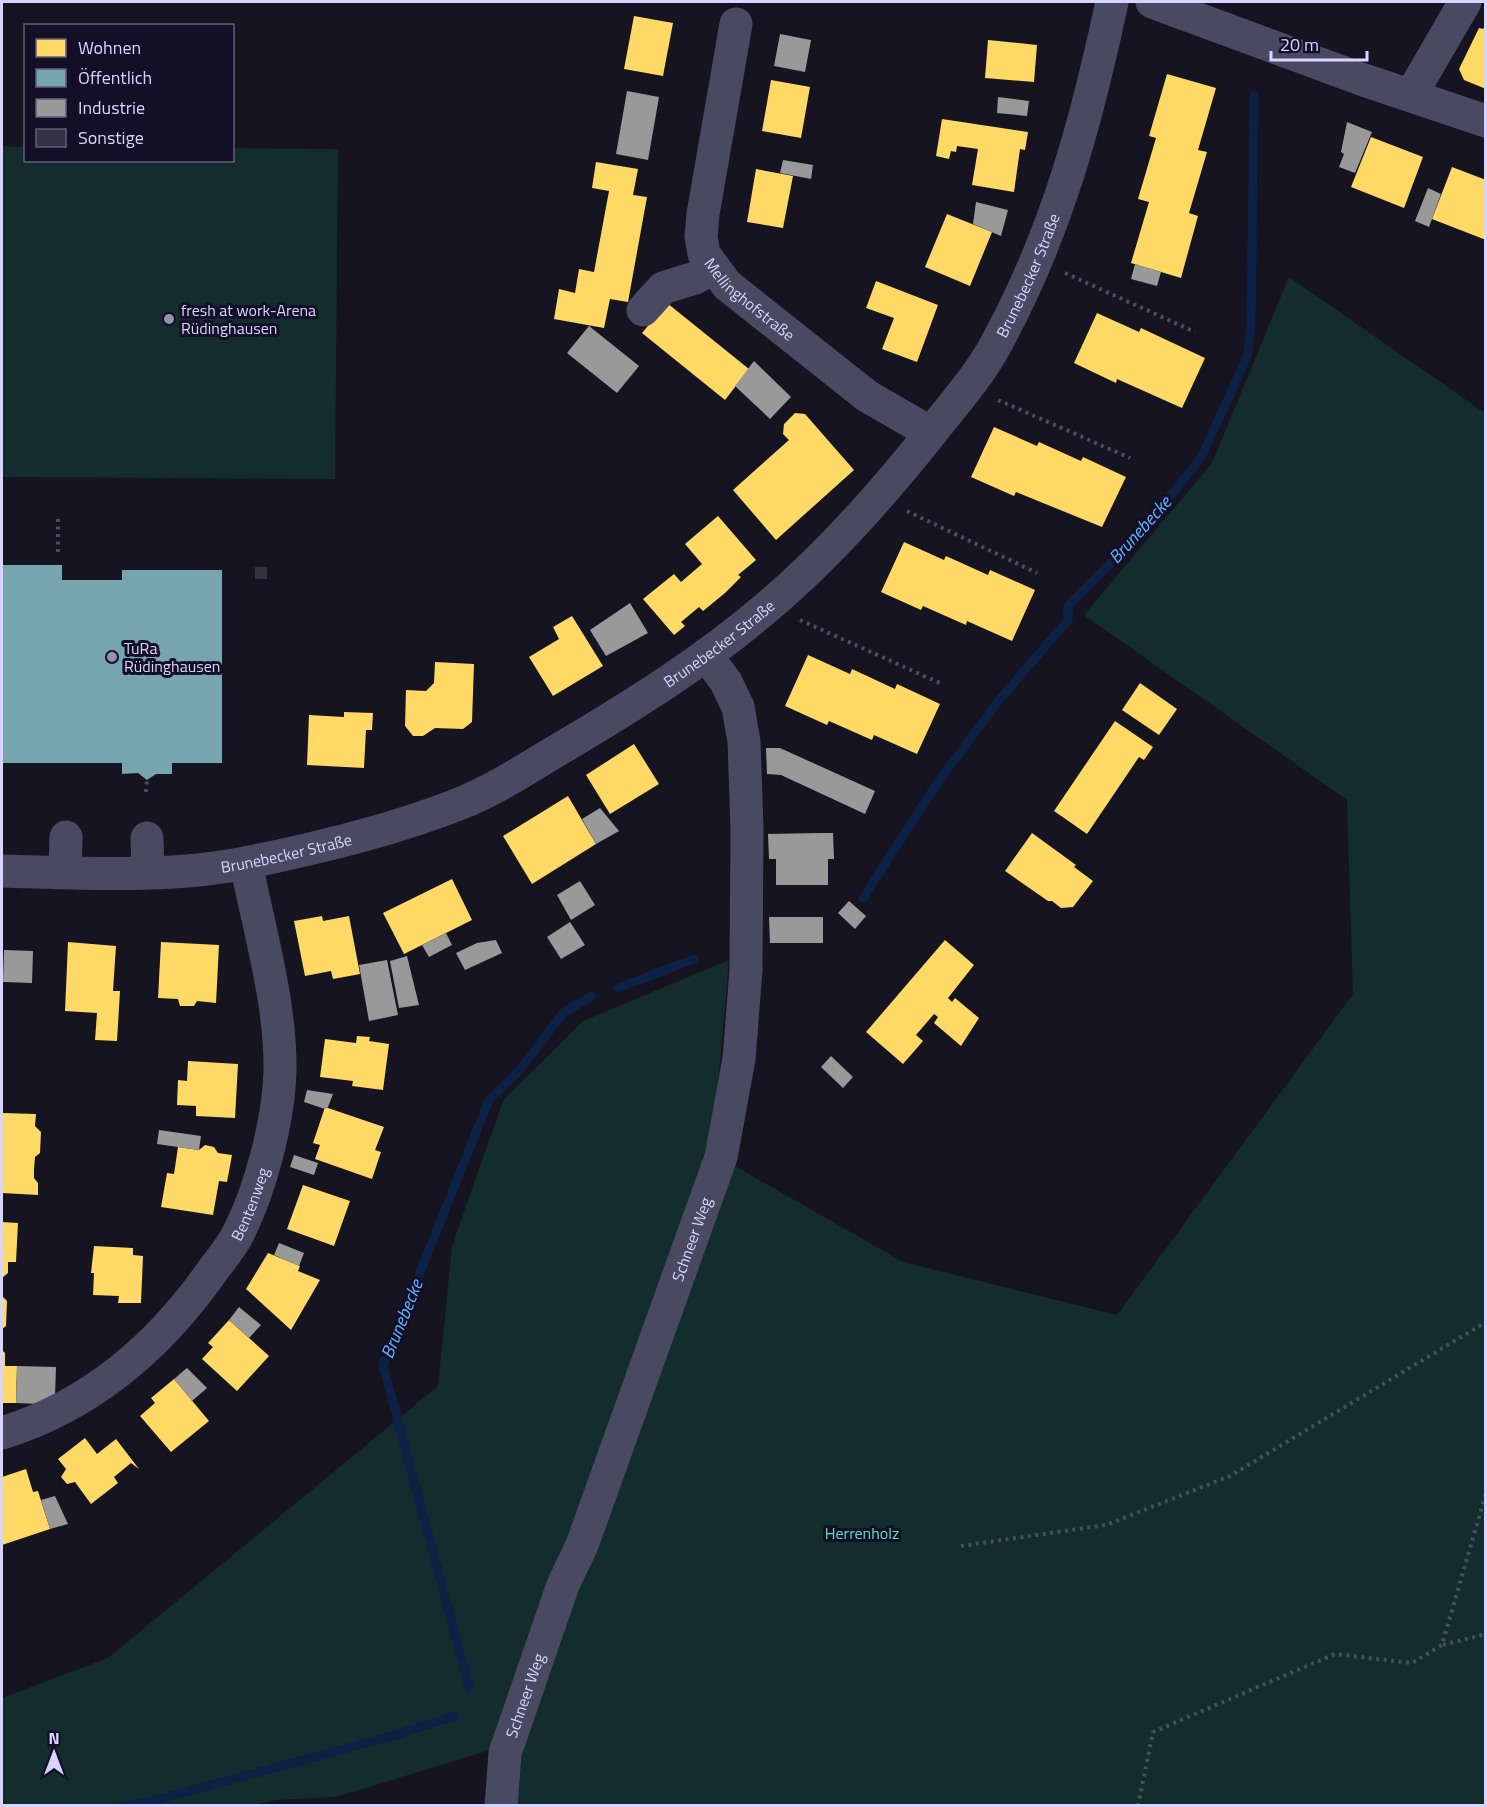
<svg xmlns="http://www.w3.org/2000/svg" width="1487" height="1807" viewBox="0 0 1487 1807" font-family="'Titillium Web',sans-serif">
	<rect width="100%" height="100%" fill="#161421"/>
	<g fill="#132c2d">
		<polygon points="2,146 25,147 26,160 232,160 233,148 338,149 335,479 2,477"/>
		<polygon points="1289,277 1485,413 1485,1805 517,1805 520,1741 336,1797 276,1800 248,1806 2,1806 2,1698 108,1658 438,1386 452,1246 503,1101 583,1021 729,960 712,1153 903,1262 1117,1315 1353,994 1347,800 1084,615 1212,463"/>
	</g>
	<g fill="#ffd966">
		<polygon points="634,16 673,23 663,76 624,69"/>
		<polygon points="1486,24 1486,89 1464,80 1459,69 1479,28 1483,29"/>
		<polygon points="988,40 1037,45 1034,82 985,78"/>
		<polygon points="1167,74 1216,88 1198,150 1207,152 1189,213 1198,216 1181,278 1131,263 1149,202 1138,199 1156,138 1149,136"/>
		<polygon points="771,80 810,87 801,138 762,131"/>
		<polygon points="942,119 1028,132 1025,150 1020,149 1014,192 972,185 978,149 957,146 956,152 951,151 949,159 936,156"/>
		<polygon points="1371,137 1423,157 1404,208 1351,187"/>
		<polygon points="596,162 638,169 633,195 647,197 628,302 610,299 604,328 554,319 559,289 575,293 579,269 594,272 609,191 592,188"/>
		<polygon points="1452,167 1486,180 1486,240 1432,219"/>
		<polygon points="756,169 793,176 783,228 747,222"/>
		<polygon points="947,214 992,232 970,286 925,267"/>
		<polygon points="876,281 938,305 917,362 882,349 894,318 866,308"/>
		<polygon points="667,303 749,369 725,400 642,333"/>
		<polygon points="1097,313 1139,332 1141,328 1205,358 1182,408 1117,379 1116,383 1074,363"/>
		<polygon points="795,413 805,414 854,470 776,540 733,490 789,440 783,434 784,424"/>
		<polygon points="994,427 1037,446 1039,442 1081,461 1083,457 1126,477 1102,527 1016,492 1014,496 971,477"/>
		<polygon points="718,516 756,560 738,575 741,577 725,593 703,611 699,607 681,622 685,626 674,635 643,599 674,574 681,582 702,564 685,544"/>
		<polygon points="904,542 944,560 946,556 988,575 990,570 1035,590 1012,641 967,621 966,625 923,606 921,610 881,592"/>
		<polygon points="572,616 603,666 553,696 529,657 559,639 553,627"/>
		<polygon points="808,655 850,674 852,669 895,689 897,684 940,704 917,754 874,735 872,740 829,721 827,725 785,706"/>
		<polygon points="435,662 474,664 472,722 463,729 435,728 423,736 413,736 405,726 406,690 426,691 434,683"/>
		<polygon points="1140,683 1177,709 1159,735 1122,710"/>
		<polygon points="344,712 373,713 372,730 366,730 364,768 307,765 309,715 344,717"/>
		<polygon points="1115,721 1153,747 1144,760 1139,757 1087,834 1054,811"/>
		<polygon points="634,744 659,784 610,814 586,775"/>
		<polygon points="568,796 596,844 532,884 503,836"/>
		<polygon points="1032,833 1076,865 1074,867 1093,881 1073,907 1061,908 1052,901 1048,901 1005,871"/>
		<polygon points="452,879 472,920 404,954 383,913"/>
		<polygon points="322,916 323,921 349,916 360,974 333,979 331,971 305,976 294,921"/>
		<polygon points="945,940 974,965 948,998 952,1002 955,998 979,1018 961,1046 934,1023 938,1017 934,1014 916,1035 923,1041 903,1064 866,1032"/>
		<polygon points="68,942 116,946 113,991 120,991 117,1041 95,1040 97,1013 65,1011"/>
		<polygon points="161,942 219,945 216,1003 197,1001 194,1006 180,1006 178,999 158,998"/>
		<polygon points="357,1036 370,1037 369,1041 389,1044 383,1090 352,1086 353,1081 320,1077 325,1039 356,1043"/>
		<polygon points="188,1061 238,1064 235,1118 196,1116 196,1106 177,1105 178,1080 187,1081"/>
		<polygon points="325,1107 384,1127 375,1150 381,1152 372,1179 315,1159 320,1145 313,1143"/>
		<polygon points="2,1113 36,1114 35,1126 41,1132 40,1153 35,1157 34,1169 34,1178 38,1183 38,1195 2,1193"/>
		<polygon points="205,1145 214,1147 218,1153 232,1155 227,1182 219,1181 213,1215 161,1207 167,1173 174,1174 178,1147 199,1150"/>
		<polygon points="303,1185 350,1201 334,1246 287,1229"/>
		<polygon points="2,1222 18,1223 16,1262 8,1262 8,1273 2,1278"/>
		<polygon points="94,1246 133,1248 133,1255 143,1256 141,1303 118,1303 119,1296 93,1295 94,1273 91,1273"/>
		<polygon points="268,1253 300,1266 298,1271 320,1280 291,1330 246,1289"/>
		<polygon points="2,1296 7,1301 6,1326 2,1329"/>
		<polygon points="229,1320 269,1356 237,1391 202,1359 213,1347 208,1343"/>
		<polygon points="2,1350 5,1353 5,1366 17,1366 16,1403 2,1403"/>
		<polygon points="174,1379 209,1421 171,1452 140,1416 155,1403 151,1398"/>
		<polygon points="85,1438 97,1454 116,1439 139,1469 131,1463 114,1477 118,1483 91,1504 75,1482 67,1484 61,1477 66,1469 58,1459"/>
		<polygon points="26,1469 33,1492 38,1491 50,1529 2,1545 2,1477"/>
	</g>
	<polygon fill="#76a5af" points="2,565 62,565 62,580 122,580 122,570 222,570 222,763 172,763 172,774 156,774 147,780 138,773 122,774 122,763 2,763"/>
	<g fill="#999">
		<polygon points="780,34 811,40 805,72 774,66"/>
		<polygon points="627,91 659,97 648,160 616,154"/>
		<polygon points="998,97 1029,101 1027,116 997,113"/>
		<polygon points="1347,122 1372,132 1355,173 1339,167 1344,154 1341,152"/>
		<polygon points="783,160 813,165 811,179 780,173"/>
		<polygon points="1428,188 1441,194 1429,227 1415,221"/>
		<polygon points="976,202 1008,210 1001,236 973,224"/>
		<polygon points="1135,264 1161,272 1157,286 1131,279"/>
		<polygon points="589,326 639,366 617,393 567,353"/>
		<polygon points="754,361 791,397 770,419 735,386"/>
		<polygon points="630,603 648,633 606,656 590,630"/>
		<polygon points="766,748 780,748 875,791 865,814 781,775 767,774"/>
		<polygon points="600,808 619,831 596,844 582,819"/>
		<polygon points="820,833 833,833 834,859 828,859 828,885 776,885 776,859 769,859 768,834"/>
		<polygon points="580,881 595,905 571,920 557,895"/>
		<polygon points="849,901 866,916 855,929 838,913"/>
		<polygon points="769,917 823,917 823,943 770,943"/>
		<polygon points="570,922 585,945 561,959 547,937"/>
		<polygon points="446,933 452,945 429,957 422,945"/>
		<polygon points="496,940 502,953 465,970 456,953 477,943"/>
		<polygon points="4,950 33,951 32,983 3,982"/>
		<polygon points="407,956 419,1005 399,1008 390,961"/>
		<polygon points="387,960 398,1015 369,1021 359,965"/>
		<polygon points="831,1056 853,1077 843,1088 821,1067"/>
		<polygon points="307,1090 333,1094 328,1107 325,1109 304,1102"/>
		<polygon points="159,1130 201,1136 199,1150 157,1144"/>
		<polygon points="294,1155 318,1163 314,1175 290,1167"/>
		<polygon points="279,1243 304,1253 299,1266 274,1255"/>
		<polygon points="239,1307 261,1325 249,1338 229,1320"/>
		<polygon points="17,1366 56,1367 55,1396 40,1404 16,1403"/>
		<polygon points="187,1368 207,1388 192,1401 174,1379"/>
		<polygon points="55,1496 68,1524 50,1529 41,1500"/>
	</g>
	<g fill="none" stroke-linecap="round" stroke-linejoin="round">
		<g stroke="#0d2144" stroke-width="9">
			<polyline points="863,898 938,782 1000,699 1068,620 1068,606 1139,535 1201,458 1247,357 1251,326 1254,96"/>
			<polyline points="618,988 694,959"/>
			<polyline points="469,1687 383,1365 489,1100 519,1071 563,1013 592,996"/>
			<polyline points="123,1806 152,1801 392,1736 455,1716"/>
		</g>
	</g>
	<rect fill="#343243" x="255" y="567" width="12" height="12"/>
	<g fill="none" stroke-linecap="round" stroke-linejoin="round">
		<g stroke="#44505f" stroke-width="4" stroke-dasharray="3 4.5" stroke-linecap="butt">
			<polyline points="1065,273 1195,332"/>
			<polyline points="998,400 1130,458"/>
			<polyline points="907,511 1037,573"/>
			<polyline points="58,519 58,556"/>
			<polyline points="800,620 942,684"/>
			<polyline points="146,792 147,780"/>
			<polyline points="961,1546 1106,1525 1230,1476 1486,1322"/>
			<polyline points="1443,1645 1486,1634"/>
			<polyline points="1138,1806 1153,1732 1335,1654 1412,1663 1442,1645 1486,1493"/>
		</g>
		<g stroke="#4a4962" stroke-width="33">
			<polyline points="1152,2 1361,79 1486,121"/>
			<path id="s1" d="M736 24 703 214 701 237 704 254 727 285 867 396 931 433"/>
			<polyline points="1411,95 1465,2"/>
			<polyline points="643,310 663,288 695,278 714,268"/>
			<polyline points="147,838 148,871"/>
			<path id="s2" d="M2 871C83 873 169 879 250 862 319 848 393 830 459 804 497 789 532 765 568 744 637 703 705 660 766 608 828 556 881 496 931 433 953 405 978 377 995 346 1056 235 1086 124 1112 2"/>
			<polyline points="65,872 66,837"/>
			<path id="s3" d="M2 1433C92 1405 159 1347 213 1270 222 1258 233 1245 239 1232 261 1188 279 1119 280 1070 281 1003 259 929 246 863"/>
			<path id="s4" d="M501 1806 505 1753 563 1585 582 1545 721 1157 739 1059 746 970 747 828 744 741 738 707 726 682 706 655"/>
		</g>
	</g>
	<g fill="#9591b1" stroke="#130f26" stroke-width="2">
		<circle cx="169" cy="319" r="6"/>
		<circle cx="112" cy="657" r="6"/>
	</g>
	<g text-anchor="middle" stroke-width="6" stroke-linejoin="round" paint-order="stroke">
		<g font-size="16" fill="#d9d4ff" stroke="#130f26">
			<text dy="6" stroke="none"><textPath href="#s2" startOffset="1258">Brunebecker Straße</textPath></text>
			<text dy="6" stroke="none"><textPath href="#s1" startOffset="298">Mellinghofstraße</textPath></text>
			<text dy="6" stroke="none"><textPath href="#s2" startOffset="772">Brunebecker Straße</textPath></text>
			<text dy="6" stroke="none"><textPath href="#s2" startOffset="286">Brunebecker Straße</textPath></text>
			<text dy="6" stroke="none"><textPath href="#s3" startOffset="348">Bentenweg</textPath></text>
			<text dy="6" stroke="none"><textPath href="#s4" startOffset="600">Schneer Weg</textPath></text>
			<text dy="6" stroke="none"><textPath href="#s4" startOffset="114">Schneer Weg</textPath></text>
		</g>
		<g font-size="16" fill="#d9d4ff" stroke="#130f26" text-anchor="start">
			<text x="181" y="316">fresh at work-Arena<tspan x="181" dy="18">Rüdinghausen</tspan></text>
			<text x="124" y="654">TuRa<tspan x="124" dy="18">Rüdinghausen</tspan></text>
		</g>
		<g font-size="16" fill="#5fe0c0" stroke="#130f26">
			<text x="862" y="1539">Herrenholz</text>
		</g>
		<g font-size="18" font-style="italic" fill="#62b6ff" stroke="#130f26">
			<text transform="translate(1140 530) rotate(-48)" y="6">Brunebecke</text>
			<text transform="translate(402 1319) rotate(-68)" y="6">Brunebecke</text>
		</g>
	</g>
	<rect width="1487" height="1807" fill="none" stroke="#d9d4ff" stroke-width="6"/>
	<rect x="24" y="24" width="210" height="138" fill="#130f26" stroke="#625e7d" stroke-width="1.5"/>
	<rect x="36" y="39" width="30" height="18" fill="#ffd966" stroke="#625e7d" stroke-width="1.5"/>
	<text x="78" y="54" font-size="18" fill="#d9d4ff">Wohnen</text>
	<rect x="36" y="69" width="30" height="18" fill="#76a5af" stroke="#625e7d" stroke-width="1.5"/>
	<text x="78" y="84" font-size="18" fill="#d9d4ff">Öffentlich</text>
	<rect x="36" y="99" width="30" height="18" fill="#999999" stroke="#625e7d" stroke-width="1.5"/>
	<text x="78" y="114" font-size="18" fill="#d9d4ff">Industrie</text>
	<rect x="36" y="129" width="30" height="18" fill="#343243" stroke="#625e7d" stroke-width="1.5"/>
	<text x="78" y="144" font-size="18" fill="#d9d4ff">Sonstige</text>
	<g transform="translate(54 1753)" stroke="#130f26" stroke-width="4.5" paint-order="stroke">
	<path d="M0-4.5L10 22L0 15L-10 22Z" fill="#d9d4ff"/>
	<text y="-9" font-size="16" font-weight="bold" text-anchor="middle" fill="#d9d4ff">N</text>
	</g>
	<path d="M1271 51v9h96v-9" fill="none" stroke="#d9d4ff" stroke-width="3"/>
	<text x="1280" y="51" font-size="18" fill="#d9d4ff" stroke="#130f26" stroke-width="4.5" paint-order="stroke">20 m</text>
</svg>
